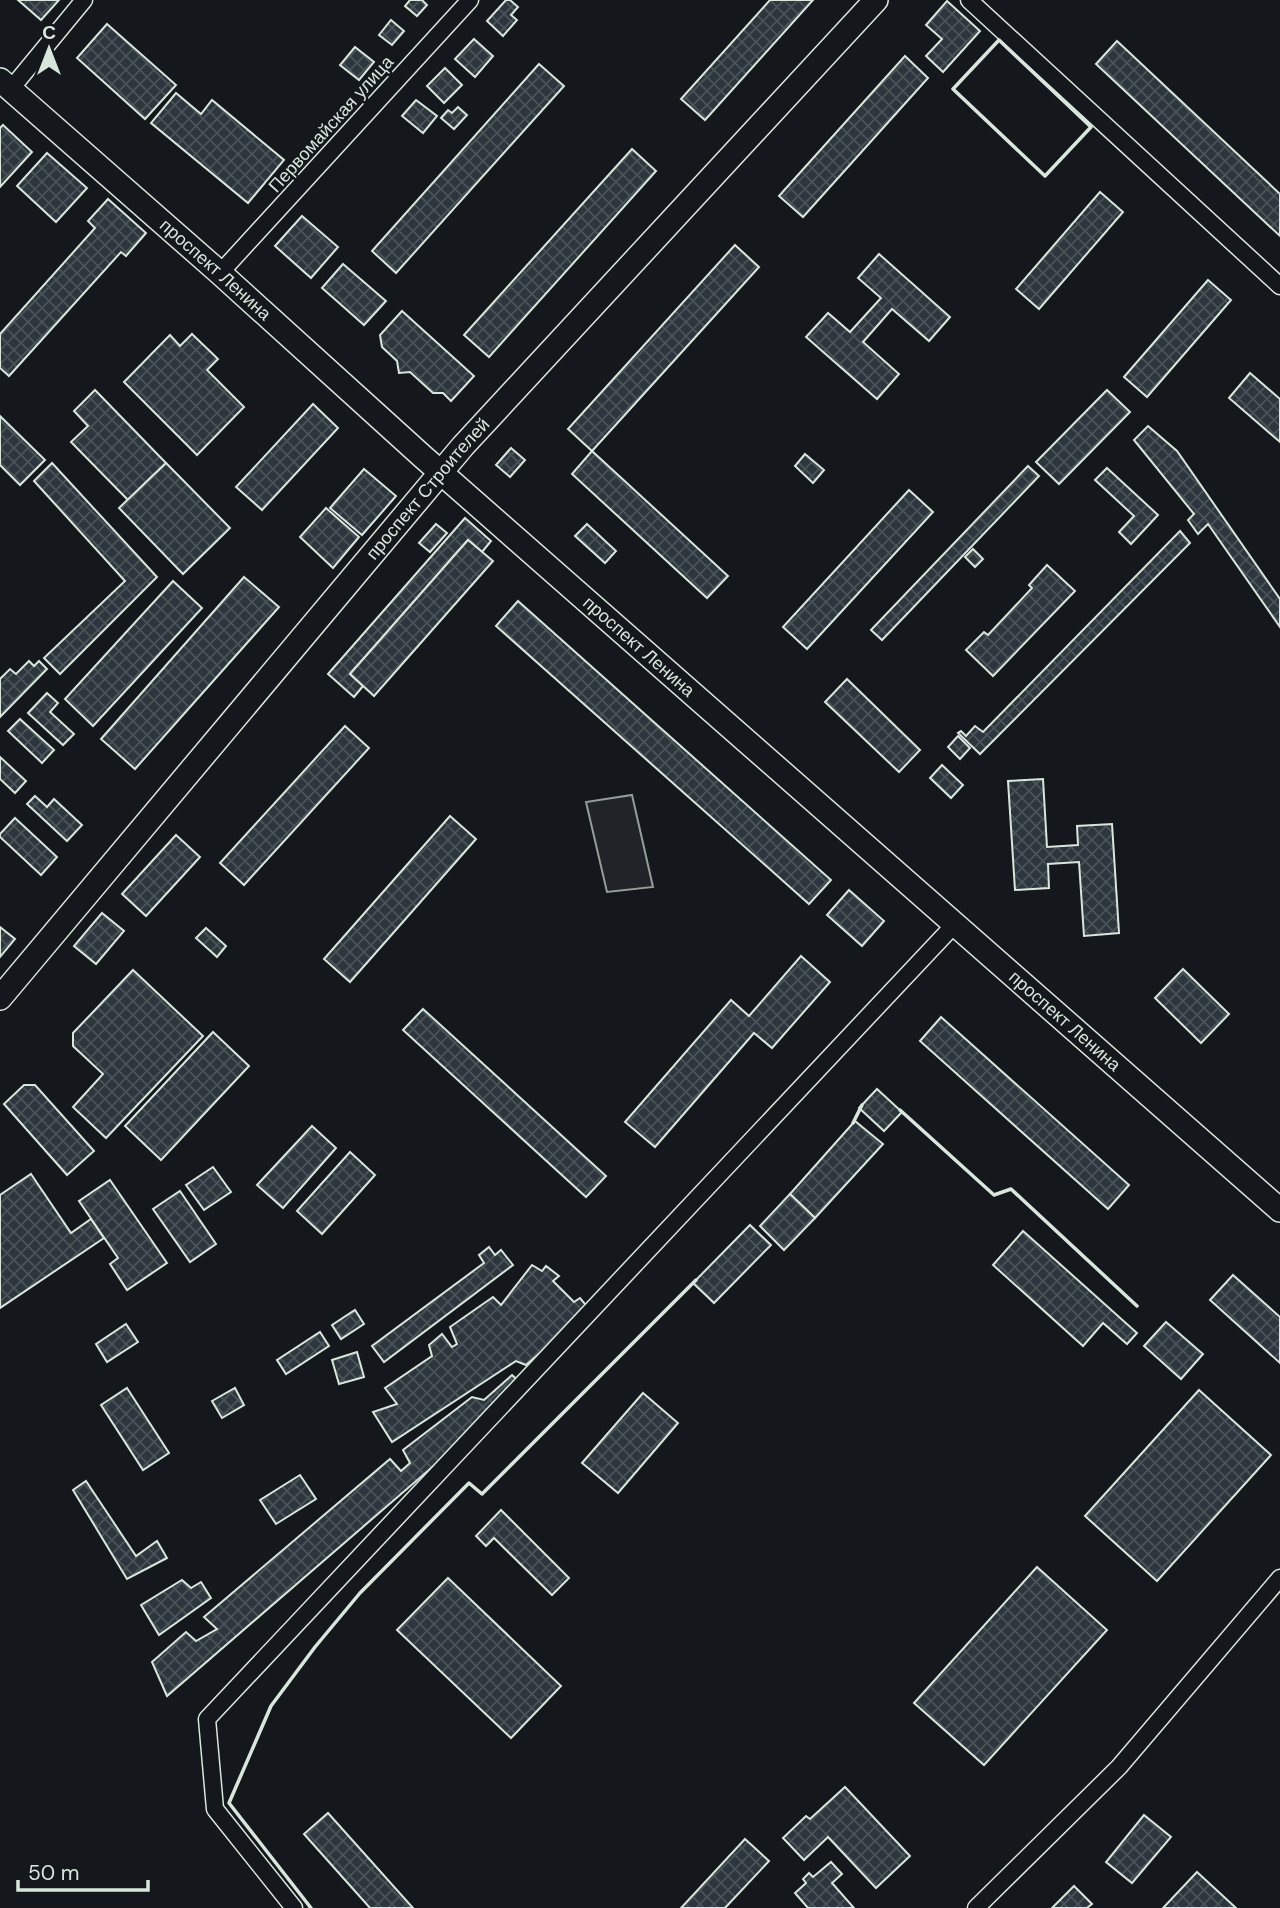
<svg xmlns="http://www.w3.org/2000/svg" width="1280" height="1908" viewBox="0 0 1280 1908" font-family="'DM Sans',sans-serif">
	<defs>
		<pattern id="building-cross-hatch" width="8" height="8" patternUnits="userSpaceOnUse" patternTransform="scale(1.75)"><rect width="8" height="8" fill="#2c363c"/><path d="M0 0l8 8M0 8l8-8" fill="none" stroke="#4a5358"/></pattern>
	</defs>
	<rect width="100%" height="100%" fill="#14181c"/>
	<polygon fill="#202428" stroke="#939e99" stroke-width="2" points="632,795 653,887 607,892 586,802"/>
	<g fill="url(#building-cross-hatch)" stroke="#d8e6dc" stroke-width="2">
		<polygon points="18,0 59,0 41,20"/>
		<polygon points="410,0 422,0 427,5 417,16 405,6"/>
		<polygon points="506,0 510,0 518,7 511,15 517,20 503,36 487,21"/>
		<polygon points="770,0 813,0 705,120 681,99"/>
		<polygon points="947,1 980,31 943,72 926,56 942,39 926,25"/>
		<polygon points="391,20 404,31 392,45 379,35"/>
		<polygon points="107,24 176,85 145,119 77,58"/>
		<polygon points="474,39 493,56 475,77 455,59"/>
		<polygon points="1117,41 1280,194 1280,236 1096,64"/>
		<polygon points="355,47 374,62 359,80 340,65"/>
		<polygon points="905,56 928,78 803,217 779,196"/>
		<polygon points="539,64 564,86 396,273 372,251"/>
		<polygon points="445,68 462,85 444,103 427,86"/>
		<polygon points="176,93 201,114 212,100 284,160 248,203 151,123"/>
		<polygon points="416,100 437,116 423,133 402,116"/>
		<polygon points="458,107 467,115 454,129 441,118 448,110 452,113"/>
		<polygon points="3,125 32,152 0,187 0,128"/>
		<polygon points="632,149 656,171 489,357 464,335"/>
		<polygon points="47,153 87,188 56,222 17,186"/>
		<polygon points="1100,192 1123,212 1039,309 1016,289"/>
		<polygon points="108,199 146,233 126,256 121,252 9,376 0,368 0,334 95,228 88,221"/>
		<polygon points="302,216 338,247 311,278 275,246"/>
		<polygon points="735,245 759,267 592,451 568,429"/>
		<polygon points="879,254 950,317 929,341 892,309 863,342 899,374 877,399 806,337 828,313 850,332 881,298 858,278"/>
		<polygon points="343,264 386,301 364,325 322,288"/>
		<polygon points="1208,280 1231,300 1147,397 1124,377"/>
		<polygon points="402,311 474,376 451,401 443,393 433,393 410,372 399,373 397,361 382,347 380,335"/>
		<polygon points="192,334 218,359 207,370 244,407 197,455 124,382 170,335 180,346"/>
		<polygon points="1250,373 1280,399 1280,442 1229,398"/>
		<polygon points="95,390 166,463 128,500 71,442 88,426 74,411"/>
		<polygon points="1107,390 1130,412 1059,484 1036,462"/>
		<polygon points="313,404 338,428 262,510 236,487"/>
		<polygon points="0,416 45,460 20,485 0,465"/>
		<polygon points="1148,426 1177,451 1280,599 1280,627 1208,524 1198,534 1188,520 1194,514 1134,440"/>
		<polygon points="511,448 525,460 510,477 496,465"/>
		<polygon points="592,451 728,576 707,598 572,474"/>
		<polygon points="805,454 824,470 813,483 795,466"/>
		<polygon points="52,463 157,577 60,674 44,658 125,581 34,481"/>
		<polygon points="166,463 230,528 183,574 119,508"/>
		<polygon points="1028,466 1039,476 882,640 871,630"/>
		<polygon points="1107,468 1158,515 1131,544 1119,532 1134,516 1095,480"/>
		<polygon points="364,469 396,496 362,535 330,508"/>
		<polygon points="909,490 933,512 807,649 783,627"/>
		<polygon points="326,508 359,537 333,568 300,537"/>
		<polygon points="465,518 491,541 482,552 468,540 350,674 363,686 354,697 328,674"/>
		<polygon points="436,524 447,533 430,552 419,543"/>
		<polygon points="587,524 616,551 605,563 575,536"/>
		<polygon points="1180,531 1190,543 980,754 958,733 961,731 966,736 975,726 983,732"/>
		<polygon points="468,540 493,561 374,696 350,674"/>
		<polygon points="973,549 983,559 975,567 965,557"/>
		<polygon points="1047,565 1075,591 993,676 966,650 984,632 988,635 1032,588 1029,585"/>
		<polygon points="244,577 279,607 135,769 101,739"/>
		<polygon points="173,581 202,608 93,726 65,699"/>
		<polygon points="518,601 831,880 809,904 496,626"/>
		<polygon points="29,661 34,666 39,661 47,669 0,717 0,679 10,669 16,674"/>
		<polygon points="847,679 920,750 899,772 825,702"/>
		<polygon points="47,693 58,703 50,712 74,734 63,745 28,713"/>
		<polygon points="20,719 54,750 42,763 8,731"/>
		<polygon points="345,726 369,748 244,885 220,863"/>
		<polygon points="958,736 970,748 960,759 948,747"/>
		<polygon points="0,757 26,781 15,793 0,779"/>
		<polygon points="942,765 963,785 951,798 930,778"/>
		<polygon points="1043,779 1047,847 1078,845 1077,826 1112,824 1119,933 1084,936 1079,862 1048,864 1049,888 1015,890 1008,781"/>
		<polygon points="35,796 47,807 54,799 82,825 67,841 27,804"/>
		<polygon points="450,816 476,839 350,982 324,959"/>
		<polygon points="15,818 57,857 41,875 0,837 0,834"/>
		<polygon points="176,835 200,857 146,916 122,894"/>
		<polygon points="849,890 884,921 862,946 827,915"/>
		<polygon points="102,913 124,931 96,964 74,946"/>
		<polygon points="0,927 15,939 0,957"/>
		<polygon points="206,928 226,946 217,957 196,938"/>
		<polygon points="801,956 830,982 772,1048 754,1033 655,1147 625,1122 731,1000 749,1016"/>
		<polygon points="1183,969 1229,1014 1201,1043 1155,998"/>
		<polygon points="133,970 203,1036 106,1138 73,1107 103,1074 73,1046 73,1033"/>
		<polygon points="423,1009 606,1176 586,1197 403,1030"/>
		<polygon points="941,1017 1129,1185 1108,1209 920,1041"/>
		<polygon points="213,1032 249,1066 161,1160 125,1126"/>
		<polygon points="24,1085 35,1085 94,1151 67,1175 4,1104"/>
		<polygon points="877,1089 902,1112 884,1131 859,1108"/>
		<polygon points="855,1121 883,1144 815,1218 790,1194"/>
		<polygon points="312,1126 336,1148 283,1208 257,1185"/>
		<polygon points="350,1152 375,1175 322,1234 297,1211"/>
		<polygon points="213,1167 231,1192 204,1210 186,1185"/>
		<polygon points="31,1174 71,1233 91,1219 104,1238 0,1308 0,1195"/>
		<polygon points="110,1180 167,1263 127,1290 110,1264 118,1258 79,1201"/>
		<polygon points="180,1191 216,1244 190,1262 153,1209"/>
		<polygon points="790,1194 815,1218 784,1250 760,1226"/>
		<polygon points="750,1225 771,1245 714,1303 693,1283"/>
		<polygon points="1023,1231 1137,1333 1127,1344 1103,1323 1083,1346 993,1265"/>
		<polygon points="489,1247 495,1255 501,1250 513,1265 384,1362 372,1346 484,1263 479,1255"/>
		<polygon points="532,1265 542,1271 546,1266 559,1276 553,1281 574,1302 580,1298 590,1310 526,1365 516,1361 392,1442 373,1412 397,1404 385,1388 432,1356 429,1345 442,1334 452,1347 457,1344 450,1327 493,1297 501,1305"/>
		<polygon points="1233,1275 1280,1317 1280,1363 1210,1300"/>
		<polygon points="355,1310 364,1324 341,1339 332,1325"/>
		<polygon points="1166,1322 1203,1354 1181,1379 1144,1346"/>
		<polygon points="126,1324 138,1342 107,1362 96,1344"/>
		<polygon points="320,1332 329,1346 286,1374 277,1360"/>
		<polygon points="357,1352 364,1377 339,1384 332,1360"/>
		<polygon points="512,1375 525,1387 167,1696 152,1662 186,1632 196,1641 217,1629 204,1617 390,1459 401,1471 410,1463 403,1450 472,1397 484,1400"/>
		<polygon points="127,1388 169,1453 143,1470 101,1405"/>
		<polygon points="235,1388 244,1405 222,1418 212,1401"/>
		<polygon points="1199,1390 1271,1455 1157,1581 1085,1516"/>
		<polygon points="643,1393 678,1423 618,1493 582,1463"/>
		<polygon points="300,1475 316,1499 276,1524 260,1500"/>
		<polygon points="86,1481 136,1556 157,1541 167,1558 127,1579 73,1490"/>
		<polygon points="501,1510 569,1578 552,1595 494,1538 486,1546 476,1536"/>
		<polygon points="1037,1567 1107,1630 984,1765 914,1703"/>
		<polygon points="448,1578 561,1686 511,1738 397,1630"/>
		<polygon points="182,1580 191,1588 201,1582 211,1598 159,1635 141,1605"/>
		<polygon points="845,1787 910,1856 876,1888 828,1837 804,1860 783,1838 806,1816 810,1819"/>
		<polygon points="328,1813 413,1908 370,1908 304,1834"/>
		<polygon points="1144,1815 1171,1837 1132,1883 1106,1862"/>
		<polygon points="745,1839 769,1861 725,1908 681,1908"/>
		<polygon points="831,1862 842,1874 832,1883 854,1908 808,1908 795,1893 806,1883 803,1879 809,1873 813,1877"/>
		<polygon points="1197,1872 1236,1908 1163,1908"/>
		<polygon points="1074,1886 1092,1904 1087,1908 1052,1908"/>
	</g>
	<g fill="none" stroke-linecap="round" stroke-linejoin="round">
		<defs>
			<g id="street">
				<polyline points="969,0 1280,286"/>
				<polyline points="10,90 84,0"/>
				<polyline points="220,273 470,0"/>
				<polyline points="294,1908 215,1809 207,1719 955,924"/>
				<polyline points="976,1908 1119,1767 1280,1578"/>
			</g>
			<g id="secondary">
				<path id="s1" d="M0 80 220 273 422 456 1280 1210"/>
				<path id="s2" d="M0 998 463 446 876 0"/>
			</g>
		</defs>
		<use href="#street" stroke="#d8e6dc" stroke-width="19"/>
		<use href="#secondary" stroke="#d8e6dc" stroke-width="26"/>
		<use href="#street" stroke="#14181c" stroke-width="16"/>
		<use href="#secondary" stroke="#14181c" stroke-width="23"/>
		<g stroke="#d8e6dc" stroke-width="3.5">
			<polygon points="999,40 1091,127 1045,176 953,89"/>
			<polyline points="900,1110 994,1195 1011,1189 1137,1306"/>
			<polyline points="853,1123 862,1105"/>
			<polyline points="311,1908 229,1803 271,1706 315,1647 360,1593 469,1483 482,1494 696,1280"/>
		</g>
	</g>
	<g text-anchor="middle" stroke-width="5" stroke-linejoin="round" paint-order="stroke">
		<g font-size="18" fill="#d8e6dc" stroke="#14181c">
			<text transform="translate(331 124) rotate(-48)" y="6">Первомайская улица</text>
			<text dy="6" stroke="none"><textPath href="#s1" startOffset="287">проспект Ленина</textPath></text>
			<text dy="6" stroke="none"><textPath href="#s2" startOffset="665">проспект Строителей</textPath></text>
			<text dy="6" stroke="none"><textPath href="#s1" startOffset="854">проспект Ленина</textPath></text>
			<text dy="6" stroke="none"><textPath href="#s1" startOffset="1421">проспект Ленина</textPath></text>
		</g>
	</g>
	<g transform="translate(49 49)" stroke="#14181c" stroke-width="5" paint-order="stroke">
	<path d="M0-5L12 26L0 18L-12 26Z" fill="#d8e6dc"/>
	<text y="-10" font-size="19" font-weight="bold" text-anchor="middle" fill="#d8e6dc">С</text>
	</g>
	<path d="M18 1880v10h130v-10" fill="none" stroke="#d8e6dc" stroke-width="3.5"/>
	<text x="28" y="1880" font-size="21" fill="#d8e6dc" stroke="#14181c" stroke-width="5" paint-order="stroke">50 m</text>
</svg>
